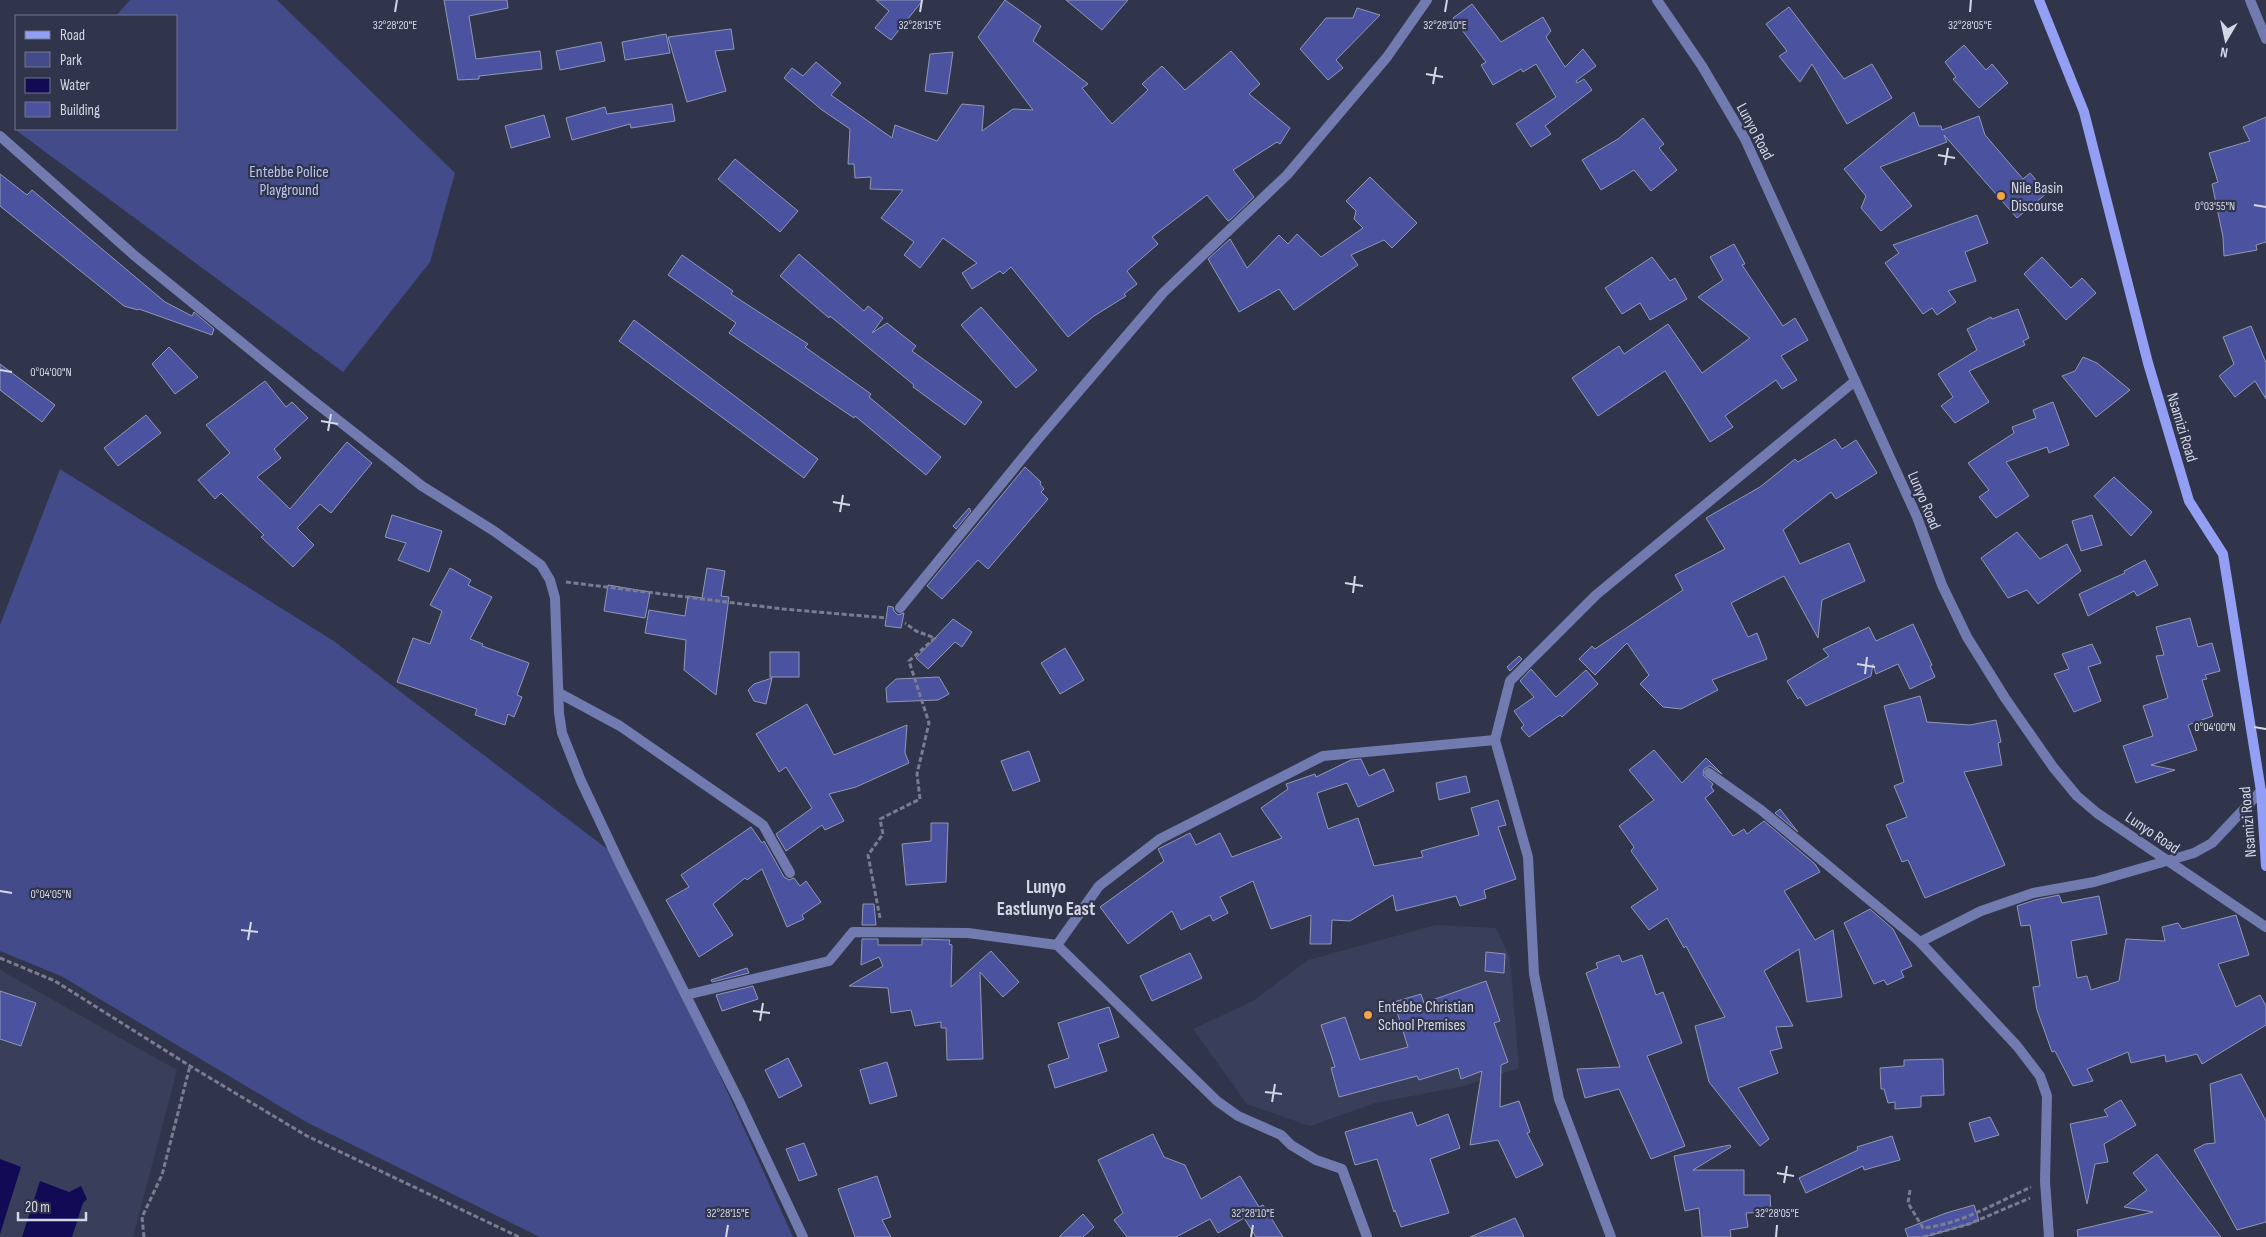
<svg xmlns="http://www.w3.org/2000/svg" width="2266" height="1237" viewBox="0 0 2266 1237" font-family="'Sofia Sans Condensed',sans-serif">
	<rect width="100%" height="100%" fill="#31354c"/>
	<g fill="#393e5b">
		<polygon points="1436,925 1496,928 1510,958 1519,1068 1464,1086 1375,1103 1310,1126 1247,1104 1193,1029 1253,1001 1308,960"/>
		<polygon points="0,970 177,1070 133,1237 0,1237"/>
	</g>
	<g fill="#434b8a">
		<polygon points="130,0 277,0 455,173 430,262 343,372 17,131 19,129 176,129 176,16 116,16"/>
		<polygon points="60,469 335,642 623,861 793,1237 540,1237 308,1123 61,976 0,951 0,625"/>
	</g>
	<g fill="#130a55">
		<polygon points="0,1159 21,1167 0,1234"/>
		<polygon points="40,1181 69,1192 81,1186 87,1199 83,1203 72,1237 22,1237"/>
	</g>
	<g fill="#4b53a1" stroke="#9197b2">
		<polygon points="444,0 507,0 508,8 469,16 476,59 540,51 542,69 479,76 479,79 458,80"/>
		<polygon points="876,0 923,0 891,40 875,28 889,11"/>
		<polygon points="1005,0 1041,26 1033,41 1088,84 1082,88 1112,124 1148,90 1142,84 1162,66 1185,90 1231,51 1260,84 1249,94 1290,128 1280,144 1277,142 1233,170 1254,197 1230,220 1228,221 1207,195 1152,237 1158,244 1127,271 1137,284 1124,294 1126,296 1094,316 1068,337 1011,267 1003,274 1000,271 972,289 962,273 977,263 943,238 920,268 904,255 914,242 881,218 903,190 870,189 871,177 855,178 854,164 848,164 850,129 822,110 784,78 792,68 803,76 816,62 841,83 831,95 892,138 895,125 937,141 962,104 984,106 982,131 1013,109 1033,110 978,37"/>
		<polygon points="1066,0 1128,0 1102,30"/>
		<polygon points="1472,4 1501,42 1543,17 1551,31 1546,37 1565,67 1583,49 1596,66 1576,81 1577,83 1584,79 1592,90 1545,126 1551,134 1531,147 1516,124 1556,97 1536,64 1523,72 1521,69 1493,85 1481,65 1486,62 1453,18"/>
		<polygon points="1789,7 1844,79 1872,64 1892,98 1847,124 1812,64 1800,82 1779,56 1787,51 1766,24"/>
		<polygon points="1357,8 1380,15 1336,60 1343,68 1328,80 1300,49 1326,18 1353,18"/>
		<polygon points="731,29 734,49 715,51 726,91 687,102 668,37"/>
		<polygon points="666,34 670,53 625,60 622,42"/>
		<polygon points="601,42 605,61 560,70 556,51"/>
		<polygon points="1964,45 1986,70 1992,64 2008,83 1979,108 1953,79 1956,77 1945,62"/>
		<polygon points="953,52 947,94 925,91 930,54"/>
		<polygon points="672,104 675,121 631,128 630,124 572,140 566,118 605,107 607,114"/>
		<polygon points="1914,112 1919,126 1941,126 1942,130 1979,116 1985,135 2023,179 2030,173 2047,193 2017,218 1944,135 1947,142 1880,167 1912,206 1881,231 1861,208 1866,196 1844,169"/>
		<polygon points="544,115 550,137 511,148 505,126"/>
		<polygon points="2266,117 2266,242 2256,245 2257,250 2224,256 2223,237 2212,184 2218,182 2209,153 2250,141 2243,127"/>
		<polygon points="1643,118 1664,144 1659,148 1677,170 1651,191 1634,170 1601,190 1582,160 1618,139"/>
		<polygon points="735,159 798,211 780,232 718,179"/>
		<polygon points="0,174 27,195 32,190 165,302 192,316 194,312 214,329 212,335 139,309 138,310 124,306 0,206"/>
		<polygon points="1370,177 1417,223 1392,248 1384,240 1351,255 1358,265 1294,310 1279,289 1239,312 1208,259 1230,239 1247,268 1279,235 1288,244 1297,234 1321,257 1363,228 1354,219 1356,211 1346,201"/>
		<polygon points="1977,215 1988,243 1965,252 1976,281 1948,291 1956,302 1937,315 1932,308 1923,314 1885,263 1899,253 1893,245"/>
		<polygon points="1734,244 1745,264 1742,265 1783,326 1795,318 1808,340 1781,356 1797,380 1782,389 1776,380 1725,416 1733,427 1710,442 1665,371 1598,416 1572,378 1619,346 1624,354 1668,324 1702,373 1750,338 1698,297 1723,280 1710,257"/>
		<polygon points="799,254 864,311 868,306 883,318 872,333 887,323 916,346 912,351 982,402 965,425 913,387 914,385 830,316 829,318 780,276"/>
		<polygon points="682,255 733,291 731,294 808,344 805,347 871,394 869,397 941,457 926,475 855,416 854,418 729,333 736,323 668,275"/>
		<polygon points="1652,257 1670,281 1675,278 1687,299 1650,320 1640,303 1622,314 1605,288"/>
		<polygon points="2042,257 2071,288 2082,278 2096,293 2066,320 2024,274"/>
		<polygon points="981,307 1037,370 1016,388 961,325"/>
		<polygon points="2018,309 2029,338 2023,341 2025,345 1969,371 1989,402 1955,423 1941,406 1953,397 1938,374 1977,350 1967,329 1991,317 1992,319"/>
		<polygon points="634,320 818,459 804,478 619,341"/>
		<polygon points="2251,326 2266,363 2266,399 2255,381 2235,397 2219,376 2234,364 2223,337"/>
		<polygon points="169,347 198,377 175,394 152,364"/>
		<polygon points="2083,357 2097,363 2130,390 2096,417 2062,376 2075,371"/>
		<polygon points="0,364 55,405 42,422 0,390"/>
		<polygon points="265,381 286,407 292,402 308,418 274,449 281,458 257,477 290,509 347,442 372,463 331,513 320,504 297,528 314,545 293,567 261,537 264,535 221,493 215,499 198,480 230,453 206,425"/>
		<polygon points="2053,402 2069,445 2049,453 2047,447 2006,462 2029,496 1996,518 1979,497 1989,490 1968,463 2014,433 2012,427 2036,418 2033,410"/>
		<polygon points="146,415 161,433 118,466 104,448"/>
		<polygon points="1835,439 1842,449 1856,440 1877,473 1836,499 1831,492 1783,530 1800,564 1849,543 1865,581 1822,600 1818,638 1784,576 1731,603 1748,637 1757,633 1767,659 1712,680 1718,690 1681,709 1663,707 1640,684 1649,675 1627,643 1595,675 1579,659 1592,646 1595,649 1683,590 1675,575 1725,549 1706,518 1760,487 1795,459 1798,462"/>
		<polygon points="1025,467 1041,482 1040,484 1044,489 1041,492 1048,499 988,569 978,560 942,599 927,586"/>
		<polygon points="2114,477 2152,512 2131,536 2094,496"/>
		<polygon points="969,508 971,511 956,529 953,526"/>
		<polygon points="392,515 442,531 429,572 398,560 406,543 385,537"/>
		<polygon points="2092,515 2102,545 2081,551 2072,521"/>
		<polygon points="2017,532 2040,559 2067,544 2081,571 2038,604 2027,590 2008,598 1981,558"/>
		<polygon points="2145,560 2158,585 2137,596 2134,591 2088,616 2079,594 2125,573 2124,571"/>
		<polygon points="450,568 471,580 468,585 492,597 470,639 483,644 482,646 529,663 517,695 522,697 514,717 508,714 505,725 475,715 477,709 397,682 413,638 430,644 442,611 430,605"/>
		<polygon points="707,568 725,571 721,596 729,597 716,695 684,670 686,640 645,633 649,610 685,616 688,596 702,598"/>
		<polygon points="608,585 650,592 645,618 604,611"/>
		<polygon points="888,606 893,607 894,611 898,615 904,613 901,628 885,626"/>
		<polygon points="2190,618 2198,647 2212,643 2220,671 2205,675 2207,679 2202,680 2213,716 2188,725 2197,750 2151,765 2175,770 2136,783 2123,746 2153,736 2143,706 2168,698 2156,656 2164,655 2156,627"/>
		<polygon points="953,619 972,632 962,647 955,642 928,669 916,658"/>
		<polygon points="1913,624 1932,665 1930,666 1935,677 1910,689 1898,664 1876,674 1873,664 1871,676 1806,706 1800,697 1798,699 1787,681 1829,656 1823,649 1869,627 1876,641"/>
		<polygon points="2092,644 2101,663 2088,667 2101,701 2074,712 2054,674 2069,669 2062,654"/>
		<polygon points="1065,648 1084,680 1060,694 1041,663"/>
		<rect x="770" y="652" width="29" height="25"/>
		<polygon points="1519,656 1522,659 1510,671 1507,667"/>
		<polygon points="1531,669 1556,697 1586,670 1598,684 1562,717 1560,715 1529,737 1521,728 1524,725 1514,711 1534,697 1520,681"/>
		<polygon points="939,677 949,694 938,700 887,702 886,688 896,679"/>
		<polygon points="772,678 766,704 754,701 748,690 754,684"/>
		<polygon points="1920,696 1927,722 1970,725 1996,720 2001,742 1998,743 2002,765 1964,772 2005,865 1925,898 1908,860 1902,862 1886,825 1907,817 1894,786 1904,782 1884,706"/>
		<polygon points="807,704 834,755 907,725 905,753 909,763 856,787 829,794 844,821 825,830 822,825 786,851 776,834 812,808 786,767 779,772 756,734"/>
		<polygon points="1654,750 1682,783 1706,758 1722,774 1710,766 1704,769 1703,775 1713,784 1711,787 1714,791 1705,798 1733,836 1744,829 1747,834 1764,821 1815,864 1820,872 1784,891 1815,940 1833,930 1842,997 1807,1002 1799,949 1764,971 1793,1026 1776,1027 1782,1048 1770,1051 1778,1073 1738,1088 1769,1139 1760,1146 1709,1082 1695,1026 1725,1017 1686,946 1684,948 1667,918 1649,930 1631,907 1658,889 1631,851 1634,847 1619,826 1654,800 1629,770"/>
		<polygon points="1029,751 1040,781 1013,791 1001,761"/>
		<polygon points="1361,759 1369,776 1384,769 1394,791 1358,807 1347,783 1317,793 1328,829 1358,818 1374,866 1423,857 1421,851 1479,835 1471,808 1498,800 1506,825 1498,827 1516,879 1484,890 1486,898 1460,906 1456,896 1396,911 1393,895 1350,921 1332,920 1331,944 1310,944 1311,915 1271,929 1253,881 1220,897 1228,913 1213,921 1210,915 1181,930 1172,911 1128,944 1100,907 1164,861 1158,849 1190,833 1196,845 1220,833 1232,857 1282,838 1261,808 1288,789 1286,784 1315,774 1316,777 1351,760"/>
		<polygon points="1466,776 1470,792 1439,800 1436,783"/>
		<polygon points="1780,809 1798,832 1775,813"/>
		<polygon points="931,823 948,823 946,882 906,885 902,844 931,841"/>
		<polygon points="751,827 762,843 764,841 784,877 789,880 794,878 800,886 806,881 821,902 802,915 804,919 787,927 762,869 747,880 745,878 713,904 733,935 699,957 666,900 689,887 681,875"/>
		<polygon points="2059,895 2062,903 2099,896 2107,934 2071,941 2077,978 2087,976 2091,990 2119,981 2126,939 2165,941 2162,927 2178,923 2182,929 2236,915 2249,955 2218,964 2236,1007 2260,995 2266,1006 2266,1025 2202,1064 2197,1054 2166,1062 2165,1055 2131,1063 2128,1052 2087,1069 2093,1081 2073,1086 2055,1051 2052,1052 2037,1010 2033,987 2040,986 2030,925 2021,926 2017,906 2035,900"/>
		<polygon points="863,904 874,904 876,925 862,925"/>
		<polygon points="1870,909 1893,929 1912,966 1901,971 1904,977 1887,985 1884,980 1874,984 1844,923"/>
		<polygon points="862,939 878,939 878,945 922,945 922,939 950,940 949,944 952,945 951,987 991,951 1019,982 1003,997 980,972 983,1059 947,1060 946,1028 941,1028 941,1022 915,1026 911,1010 891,1013 888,988 849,986 883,966 879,957 861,965"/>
		<polygon points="1486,952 1505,954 1504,973 1485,971"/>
		<polygon points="1190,953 1202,978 1152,1001 1140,976"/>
		<polygon points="1619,955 1622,962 1642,955 1656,995 1663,992 1682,1043 1647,1056 1685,1146 1651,1159 1619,1089 1585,1098 1577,1069 1620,1067 1586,973 1598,968 1596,963"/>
		<polygon points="747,968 749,973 712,982 711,980"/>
		<polygon points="1486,981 1500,1021 1494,1023 1508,1062 1501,1065 1500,1107 1519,1101 1530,1132 1527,1133 1543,1165 1516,1178 1498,1140 1470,1145 1482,1071 1461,1079 1458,1068 1419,1080 1417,1076 1339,1097 1331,1068 1335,1067 1321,1025 1345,1017 1360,1060 1408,1047 1394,1002 1421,994 1424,1003"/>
		<polygon points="753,986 758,999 722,1011 716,995"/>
		<polygon points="0,991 36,1003 21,1046 0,1039"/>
		<polygon points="1109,1007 1119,1037 1098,1044 1107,1071 1055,1088 1048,1065 1069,1058 1058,1023"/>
		<polygon points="788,1058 802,1086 779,1098 765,1070"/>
		<polygon points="1943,1059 1944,1095 1921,1096 1921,1107 1895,1109 1895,1102 1888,1103 1884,1089 1881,1089 1880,1068 1904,1066 1904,1060"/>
		<polygon points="887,1062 897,1096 870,1104 860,1070"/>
		<polygon points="2241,1074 2266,1121 2266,1222 2237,1230 2194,1150 2205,1144 2215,1143 2210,1084"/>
		<polygon points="2121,1100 2136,1125 2104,1144 2108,1162 2095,1164 2087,1204 2070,1124 2108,1116 2104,1110"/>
		<polygon points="1412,1112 1417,1126 1448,1114 1460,1148 1430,1159 1449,1213 1401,1227 1395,1210 1394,1212 1377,1159 1355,1165 1345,1132"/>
		<polygon points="1990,1117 1999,1135 1975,1142 1969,1123"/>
		<polygon points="1153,1134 1164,1157 1185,1165 1201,1199 1240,1176 1259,1207 1263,1205 1283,1237 1256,1237 1244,1218 1218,1233 1210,1219 1176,1237 1127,1237 1114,1220 1123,1213 1098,1160"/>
		<polygon points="1892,1136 1900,1160 1864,1170 1863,1166 1806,1193 1799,1178 1858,1150 1857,1147"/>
		<polygon points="804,1143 817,1175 799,1181 786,1149"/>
		<polygon points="1730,1145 1731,1147 1693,1170 1744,1170 1744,1195 1770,1195 1771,1212 1746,1213 1748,1227 1730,1230 1731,1237 1702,1237 1699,1208 1685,1211 1674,1156"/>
		<polygon points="2157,1154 2221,1237 2078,1237 2077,1230 2153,1212 2124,1207 2147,1190 2133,1173"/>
		<polygon points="877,1176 891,1217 882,1220 891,1237 855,1237 838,1189"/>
		<polygon points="1974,1205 1979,1221 1925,1237 1908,1237 1905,1229 1946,1213"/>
		<polygon points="1083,1214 1094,1227 1083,1237 1059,1237"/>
		<polygon points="1515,1218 1524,1237 1470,1237"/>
	</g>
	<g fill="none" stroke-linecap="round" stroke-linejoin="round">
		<g stroke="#7a7d90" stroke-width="3" stroke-dasharray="5 2.5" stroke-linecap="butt">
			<polyline points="566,582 783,609 887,618"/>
			<polyline points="880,918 868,855 883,834 880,819 920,799 917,774 929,723 909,661 935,638 916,631 905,623"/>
			<polyline points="0,958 55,981 190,1066 307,1136 519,1237"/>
			<path d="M1910 1190 1908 1203 1923 1228C1961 1224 1996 1203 2031 1187"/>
			<polyline points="144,1237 142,1217 162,1175 190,1066"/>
			<polyline points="1923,1237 1969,1224 2030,1198"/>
		</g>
		<polyline stroke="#717bb0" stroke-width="10" points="2250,0 2266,39"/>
		<g stroke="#717bb0" stroke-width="10">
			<polyline points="1657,0 1702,66 1745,139 1917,517 1942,585 1967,637 2005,698 2053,767 2077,796 2097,813 2266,927"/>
			<polyline points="0,136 135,256 311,399 422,486 494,531 541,565 550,580 555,598 559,713 562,733 581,781 622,868 739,1101 803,1237"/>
			<polyline points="900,608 1038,439 1163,293 1287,175 1387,57 1427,0"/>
			<polyline points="559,693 620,726 763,825 790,873"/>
			<polyline points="1709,773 1761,810 1920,942 2017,1046 2040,1076 2047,1096 2045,1181 2049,1237"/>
			<polyline points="1920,942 1981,911 2033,893 2094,882 2194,853 2212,843 2261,791"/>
			<polyline points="1057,945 1217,1101 1238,1116 1281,1135 1291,1145 1316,1160 1342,1169 1367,1237"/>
			<polyline points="686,995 829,961 853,932 968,933 1057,945 1099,886 1160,839 1323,756 1495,740"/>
			<polyline points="1611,1237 1559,1099 1534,974 1528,857 1495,740 1510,681 1596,595 1855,381"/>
		</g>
		<polyline stroke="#929ff5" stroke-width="10" points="2039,0 2084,112 2148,363 2189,501 2223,554 2261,791 2266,866"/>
	</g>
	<path fill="none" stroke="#d4d7e5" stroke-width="2" d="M395 12 397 0M920 12 922 0M1445 12 1447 0M1970 12 1971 0M1426 74 1443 77M1433 84 1436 67M1938 155 1955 158M1945 165 1948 148M2254 205 2266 207M0 370 12 372M321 421 338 424M328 431 331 414M833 502 850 505M840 512 843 495M1345 583 1363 586M1353 593 1355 576M1857 664 1875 667M1865 674 1867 657M2254 727 2266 729M0 891 12 893M241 930 258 932M248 940 251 922M753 1011 770 1013M760 1021 763 1003M1265 1092 1282 1094M1272 1102 1275 1084M1777 1173 1794 1176M1784 1183 1787 1166M726 1237 728 1225M1251 1237 1253 1225M1776 1237 1777 1225"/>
	<g fill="#f5a345" stroke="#31354c" stroke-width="2">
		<circle cx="2001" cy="196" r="5"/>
		<circle cx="1368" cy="1015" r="5"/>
	</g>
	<g text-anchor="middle" stroke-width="4.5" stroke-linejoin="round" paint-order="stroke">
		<g font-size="16" fill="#d4d7e5" stroke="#31354c">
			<text transform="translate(1756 131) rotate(62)" y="6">Lunyo Road</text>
			<text transform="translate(2183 427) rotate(73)" y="6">Nsamizi Road</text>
			<text transform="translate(1925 500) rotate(67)" y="6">Lunyo Road</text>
			<text transform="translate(2247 822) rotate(-95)" y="6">Nsamizi Road</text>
			<text transform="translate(2153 832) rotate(34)" y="6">Lunyo Road</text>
		</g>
		<g font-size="16" fill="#bbc4ef" stroke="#31354c">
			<text x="289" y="177">Entebbe Police<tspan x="289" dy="18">Playground</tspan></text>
		</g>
		<g font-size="16" fill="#d4d7e5" stroke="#31354c" text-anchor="start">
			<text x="2011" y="193">Nile Basin<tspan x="2011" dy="18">Discourse</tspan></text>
			<text x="1378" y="1012">Entebbe Christian<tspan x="1378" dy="18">School Premises</tspan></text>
		</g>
		<g font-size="19" font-weight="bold" fill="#d4d7e5" stroke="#31354c">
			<text x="1046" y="893">Lunyo<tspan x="1046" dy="22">Eastlunyo East</tspan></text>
		</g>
	</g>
	<g font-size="12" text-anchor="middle" fill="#d4d7e5" stroke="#31354c" stroke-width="4.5" stroke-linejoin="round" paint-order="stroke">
		<text x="395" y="29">32°28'20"E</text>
		<text x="920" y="29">32°28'15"E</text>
		<text x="1445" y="29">32°28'10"E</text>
		<text x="1970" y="29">32°28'05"E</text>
		<text x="2215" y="210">0°03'55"N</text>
		<text x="51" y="376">0°04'00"N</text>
		<text x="2215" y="731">0°04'00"N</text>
		<text x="51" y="898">0°04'05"N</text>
		<text x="728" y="1217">32°28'15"E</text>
		<text x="1253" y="1217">32°28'10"E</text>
		<text x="1777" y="1217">32°28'05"E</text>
	</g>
	<rect x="15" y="15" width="162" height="115" fill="#31354c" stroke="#727689"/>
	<rect x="25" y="31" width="25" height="8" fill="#929ff5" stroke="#727689"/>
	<text x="60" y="40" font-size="15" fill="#d4d7e5">Road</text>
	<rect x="25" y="52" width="25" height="15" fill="#434b8a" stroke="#727689"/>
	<text x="60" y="65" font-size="15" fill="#d4d7e5">Park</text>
	<rect x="25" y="78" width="25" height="15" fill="#130a55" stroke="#727689"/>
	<text x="60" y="90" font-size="15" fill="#d4d7e5">Water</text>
	<rect x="25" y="102" width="25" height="15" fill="#4b53a1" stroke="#727689"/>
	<text x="60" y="115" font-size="15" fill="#d4d7e5">Building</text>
	<g transform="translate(2226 40) rotate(189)" stroke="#31354c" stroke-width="4" paint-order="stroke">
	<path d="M0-4L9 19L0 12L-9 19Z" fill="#d4d7e5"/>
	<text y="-8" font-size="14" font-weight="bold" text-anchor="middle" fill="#d4d7e5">N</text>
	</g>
	<path d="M18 1212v8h68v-8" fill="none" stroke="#d4d7e5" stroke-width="2.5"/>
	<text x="25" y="1212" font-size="15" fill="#d4d7e5" stroke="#31354c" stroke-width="4" paint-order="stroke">20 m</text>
</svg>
